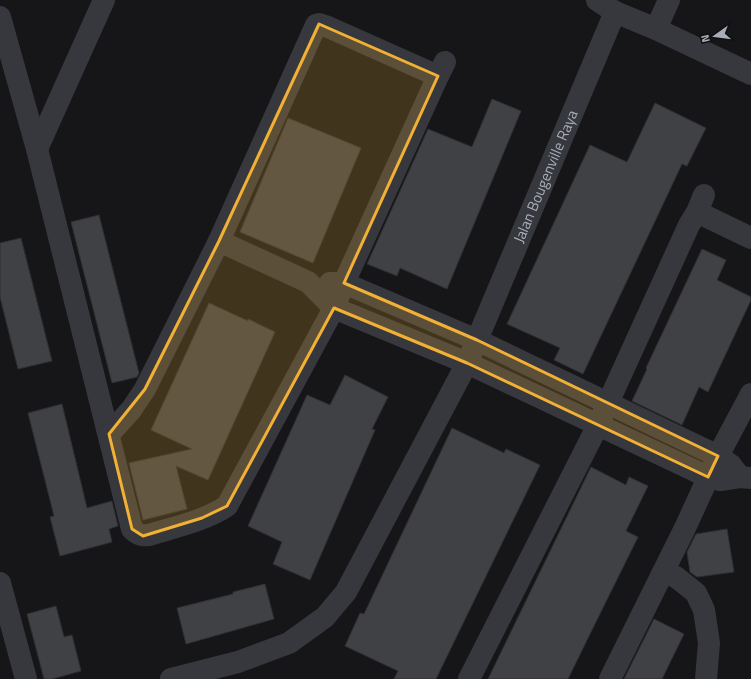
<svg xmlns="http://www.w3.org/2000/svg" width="751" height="679" viewBox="0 0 751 679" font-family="'Titillium Web',sans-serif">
	<rect width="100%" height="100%" fill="#161618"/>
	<g fill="#404145" stroke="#303034">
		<polygon points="492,99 521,111 447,289 400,268 397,276 367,264 428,129 472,147"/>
		<polygon points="655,103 706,128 687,166 682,164 583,374 554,360 560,348 507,324 590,145 627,162"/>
		<polygon points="288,118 361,148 313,263 240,232"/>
		<polygon points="99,215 139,373 137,377 112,383 71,222"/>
		<polygon points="21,238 52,361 18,369 0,297 0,243"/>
		<polygon points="702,249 726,260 717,280 751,297 751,300 708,392 699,387 682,425 632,401 647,369 646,368"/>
		<polygon points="209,303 248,321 248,319 275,332 208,480 176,466 187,509 143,520 129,463 192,449 151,430"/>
		<polygon points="345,375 388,397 372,429 375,430 310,580 273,564 282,542 248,526 307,395 330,405"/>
		<polygon points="62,404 87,508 112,501 118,526 109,529 112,542 60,556 50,517 54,516 28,413"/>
		<polygon points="452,428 504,453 506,449 540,465 436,679 394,679 398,671 345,646 360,613 364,614"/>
		<polygon points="591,467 626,485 629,477 648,486 626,531 638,537 591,632 568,679 488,679"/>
		<polygon points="727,529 734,572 697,577 690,572 687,552 696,534"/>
		<polygon points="265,584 274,619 186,644 177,608 233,594 233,592"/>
		<polygon points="56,606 64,637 72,635 81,671 52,679 44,679 27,614"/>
		<polygon points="654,619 684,634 662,679 624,679"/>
	</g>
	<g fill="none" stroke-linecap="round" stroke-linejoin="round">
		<g stroke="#37383d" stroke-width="22">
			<polyline points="597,0 615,12 656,29 751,74"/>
			<path d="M0 17 37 149 132 529C138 535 142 536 149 535 175 527 204 521 227 506L334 308 344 283 438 76 445 62"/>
			<polyline points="656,29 669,0"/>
			<polyline points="37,149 104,0"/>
			<polyline points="697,212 704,195"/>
			<polyline points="219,241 308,282 334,308 467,363 708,477 720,480 740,477 751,478"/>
			<polyline points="330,283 344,283 477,340 718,456 731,465 740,477"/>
			<polyline points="109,434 131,410 145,389 219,241 316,25 319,24 328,27 438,76"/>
			<polyline points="663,572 676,577 696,593 704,610 709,643 706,679"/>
			<polyline points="0,583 26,679"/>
			<path id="s1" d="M171 679 238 662 289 643 325 617 346 592 467 363 477 340 615 12"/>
			<polyline points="469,679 598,425 689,225 697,212 751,238"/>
			<polyline points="610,679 685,528 718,456 751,394"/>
		</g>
	</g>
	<path fill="#f2b134" fill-opacity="0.2" stroke="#f2b134" stroke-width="3" stroke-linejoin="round" d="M319 24 438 76 344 283 477 340 718 456 708 477 467 363 334 308 227 506 202 518 143 536 132 529 109 434 145 389 219 241Z"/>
	<g text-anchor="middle" stroke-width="3" stroke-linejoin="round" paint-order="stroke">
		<g font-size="15" fill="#a8adb8" stroke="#111113">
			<text dy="5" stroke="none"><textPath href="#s1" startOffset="662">Jalan Bougenville Raya</textPath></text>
		</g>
	</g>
	<g transform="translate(715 36) rotate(256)" stroke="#111113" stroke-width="3" paint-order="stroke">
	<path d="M0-3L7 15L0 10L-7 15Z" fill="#a8adb8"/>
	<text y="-6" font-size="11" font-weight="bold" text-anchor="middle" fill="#a8adb8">N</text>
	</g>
</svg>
